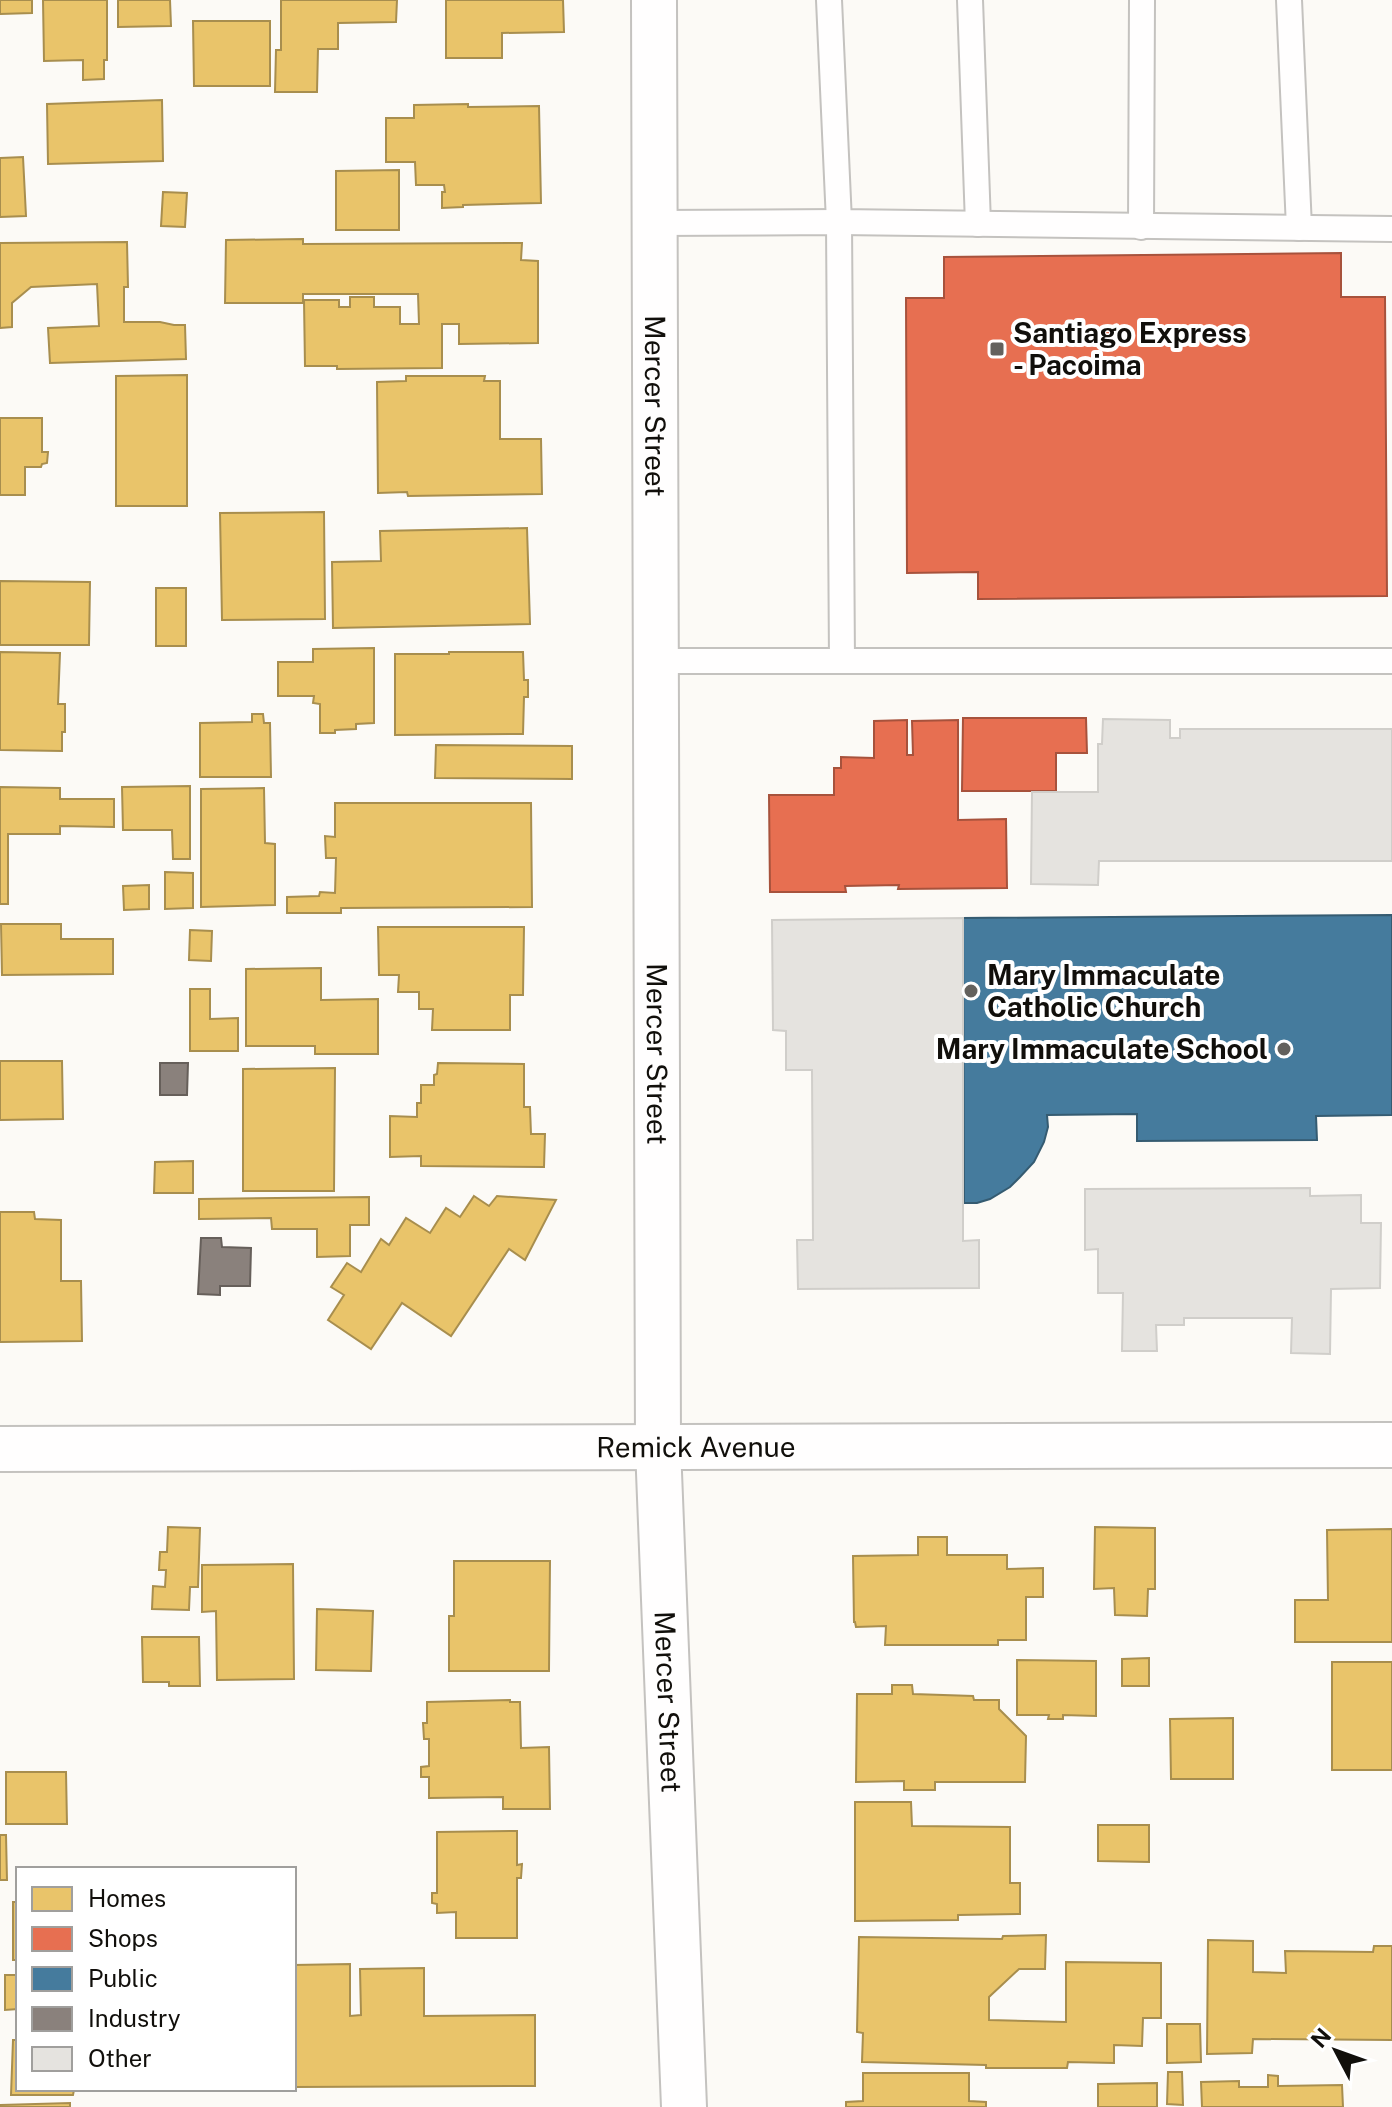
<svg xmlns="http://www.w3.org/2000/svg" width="1392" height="2107" viewBox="0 0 1392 2107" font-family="'Public Sans',sans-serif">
	<rect width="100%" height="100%" fill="#fcfaf6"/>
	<g fill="#e9c46a" stroke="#a88e4e" stroke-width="2">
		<polygon points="0,0 32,0 32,13 0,14"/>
		<polygon points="43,0 107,0 107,60 104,60 104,79 83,80 83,60 44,61"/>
		<polygon points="118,0 170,0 171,26 118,27"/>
		<polygon points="281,0 397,0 396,22 338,23 338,49 318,49 317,92 275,92 276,50 281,50"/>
		<polygon points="446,0 563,0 564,32 502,33 502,58 446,58"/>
		<polygon points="193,21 270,21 270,86 194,86"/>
		<polygon points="162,100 163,161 48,164 47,104"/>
		<polygon points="468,104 468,107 539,106 541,203 463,205 463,207 442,208 442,192 445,192 444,185 416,185 415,162 386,162 386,118 414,118 414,105"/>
		<polygon points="23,157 26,216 0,217 0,158"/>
		<polygon points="399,170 399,230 336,230 336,171"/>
		<polygon points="163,192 187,193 185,227 161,226"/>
		<polygon points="303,239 303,244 522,243 521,260 538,261 538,343 459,344 459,324 442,324 442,368 337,369 337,366 305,366 304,300 339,300 339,307 350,307 350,297 374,297 374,307 400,307 400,324 419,324 418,294 303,294 303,303 225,303 226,240"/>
		<polygon points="127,242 128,287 124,287 124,322 160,322 174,325 185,325 186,359 50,363 48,328 99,326 97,284 31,287 12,303 12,327 0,328 0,243"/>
		<polygon points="187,375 187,506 116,506 116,376"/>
		<polygon points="406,376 485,376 484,381 500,381 500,439 541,439 542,494 408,496 407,492 378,493 377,382 406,381"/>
		<polygon points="0,418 42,418 42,452 48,452 47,463 42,464 41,467 25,467 25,495 0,495"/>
		<polygon points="324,512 325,619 222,620 220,513"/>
		<polygon points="527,528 530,624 333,628 332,562 381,561 380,531"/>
		<polygon points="0,581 90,582 89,645 0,645"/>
		<rect x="156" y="588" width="30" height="58"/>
		<polygon points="374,648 374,723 356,724 356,729 335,730 335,733 320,733 320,704 313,703 314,696 278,696 278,662 313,662 313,649"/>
		<polygon points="0,652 60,653 58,704 65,704 65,732 62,732 62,751 0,750"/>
		<polygon points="449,652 523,652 524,680 528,680 528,697 524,697 523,734 395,735 395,654 449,654"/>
		<polygon points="252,714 263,714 264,723 270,723 271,777 200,777 200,723 252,722"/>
		<polygon points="436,745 572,746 572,779 435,778"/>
		<polygon points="190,786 190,859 173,859 172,830 123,830 122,787"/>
		<polygon points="0,787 60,788 60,799 114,799 114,827 60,826 60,834 8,834 8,904 0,904"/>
		<polygon points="264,788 265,843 275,844 275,905 201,907 201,789"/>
		<polygon points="335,803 531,803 532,907 341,908 341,913 287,913 287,897 319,896 320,892 335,893 336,858 326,858 325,836 335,837"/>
		<polygon points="165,872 193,873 193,908 165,909"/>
		<polygon points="149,885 149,909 124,910 123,886"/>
		<polygon points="1,924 61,924 61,939 113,939 113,974 2,975"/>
		<polygon points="378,927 524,927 523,995 510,995 510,1030 432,1030 433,1009 419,1009 419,992 398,992 399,975 379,975"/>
		<polygon points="190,930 212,931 211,961 189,960"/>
		<polygon points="321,968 321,1000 378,999 378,1054 315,1054 315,1046 246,1046 246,969"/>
		<polygon points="190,989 210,989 210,1019 238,1018 238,1051 190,1051"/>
		<polygon points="0,1061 62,1061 63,1119 0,1120"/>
		<polygon points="438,1063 524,1064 524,1107 530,1107 531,1134 545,1134 544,1167 421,1166 421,1156 390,1157 390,1116 417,1117 417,1103 421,1103 421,1085 434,1085 434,1075 437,1074"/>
		<polygon points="335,1068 334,1191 243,1191 243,1069"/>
		<polygon points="193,1161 193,1193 154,1193 155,1162"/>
		<polygon points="474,1196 489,1206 497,1196 556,1200 525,1260 509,1249 451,1336 402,1303 371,1349 328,1320 344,1295 331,1287 347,1263 361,1272 381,1239 389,1245 406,1218 430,1233 446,1208 460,1217"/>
		<polygon points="369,1197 369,1225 350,1225 350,1256 317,1257 317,1229 272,1229 271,1218 199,1219 199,1199"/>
		<polygon points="0,1212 34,1212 35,1219 61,1220 61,1281 81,1281 82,1341 0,1342"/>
		<polygon points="168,1527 200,1528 198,1587 190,1587 189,1610 152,1609 153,1586 165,1587 166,1570 159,1570 160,1552 167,1552"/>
		<polygon points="1095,1527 1155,1528 1155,1589 1148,1589 1147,1616 1115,1615 1114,1588 1094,1589"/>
		<polygon points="1392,1529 1392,1642 1295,1642 1295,1600 1328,1600 1327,1530"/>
		<polygon points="918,1537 947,1537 947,1555 1007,1555 1007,1569 1043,1568 1043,1597 1026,1597 1026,1640 998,1640 998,1645 885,1645 886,1626 856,1627 855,1622 854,1622 853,1556 918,1555"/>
		<polygon points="454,1561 550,1561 549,1671 449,1671 449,1616 454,1616"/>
		<polygon points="293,1564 294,1679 217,1680 216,1611 202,1612 202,1565"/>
		<polygon points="317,1609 373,1611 371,1671 316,1670"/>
		<polygon points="142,1637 199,1637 200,1686 169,1686 169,1682 143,1682"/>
		<polygon points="1149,1658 1149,1686 1122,1686 1122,1659"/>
		<polygon points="1017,1660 1096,1661 1096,1716 1063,1715 1063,1719 1048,1719 1049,1715 1017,1715"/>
		<rect x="1332" y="1662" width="60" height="108"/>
		<polygon points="892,1685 912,1685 913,1694 973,1696 974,1700 999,1700 999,1709 1026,1736 1025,1782 935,1782 935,1790 904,1790 904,1781 856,1782 857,1694 892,1694"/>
		<polygon points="510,1700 510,1702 520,1702 521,1748 549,1747 550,1809 503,1809 503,1797 429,1798 429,1777 421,1777 421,1767 429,1766 429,1739 424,1739 423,1723 427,1723 427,1702"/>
		<polygon points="1233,1718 1233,1779 1171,1779 1170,1719"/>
		<polygon points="6,1772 66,1772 67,1824 6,1824"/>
		<polygon points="855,1802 911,1802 912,1826 1010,1827 1010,1883 1020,1883 1020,1914 958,1915 958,1920 855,1921"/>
		<polygon points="1098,1825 1149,1825 1149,1862 1098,1861"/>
		<polygon points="517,1831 517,1865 522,1864 521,1878 517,1878 517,1938 456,1938 456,1912 437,1913 437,1904 432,1903 432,1893 437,1893 437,1832"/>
		<polygon points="0,1835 6,1835 7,1880 0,1880"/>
		<rect x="13" y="1902" width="5" height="58"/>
		<polygon points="1046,1935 1045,1969 1019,1969 989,1997 989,2020 1066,2022 1066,1962 1161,1963 1161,2018 1143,2018 1142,2046 1114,2045 1114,2063 1068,2062 1067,2068 986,2068 986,2065 862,2062 863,2033 857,2032 859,1937 1002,1939 1003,1936"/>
		<polygon points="1208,1940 1253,1941 1253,1972 1286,1973 1285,1951 1373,1952 1374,1946 1392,1946 1392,2040 1253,2039 1252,2053 1207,2054"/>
		<polygon points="350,1964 350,2016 361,2015 360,1969 424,1968 424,2016 535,2015 535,2086 294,2087 294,1965"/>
		<polygon points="5,1975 18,1975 18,2009 5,2010"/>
		<polygon points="1167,2024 1200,2024 1201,2062 1167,2063"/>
		<polygon points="13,2040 18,2040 18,2089 96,2090 74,2090 73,2095 11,2095"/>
		<polygon points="1168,2072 1182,2072 1183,2105 1167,2104"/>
		<polygon points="863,2073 969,2073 969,2101 986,2102 986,2107 846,2107 846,2102 863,2101"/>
		<polygon points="1268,2075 1278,2076 1278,2086 1342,2085 1343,2107 1202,2107 1201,2082 1239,2081 1239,2087 1268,2087"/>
		<polygon points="1157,2083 1157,2107 1098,2107 1098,2084"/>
		<polygon points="70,2103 70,2107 0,2107 0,2105"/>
	</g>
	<g fill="#e76f51" stroke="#a7523c" stroke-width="2">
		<polygon points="1341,253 1341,297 1385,297 1387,596 978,599 978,572 907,573 906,298 944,298 944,257"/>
		<polygon points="963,718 1086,718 1087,753 1056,753 1056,791 962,791"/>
		<polygon points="907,720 907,755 913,755 912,721 958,720 958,820 1006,819 1007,888 898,889 899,885 845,886 846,892 770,892 769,795 834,795 834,768 841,768 841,757 874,758 874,721"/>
	</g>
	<polygon fill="#457b9d" stroke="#355b71" stroke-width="2" points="1392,915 1392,1115 1316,1116 1317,1140 1137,1141 1137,1114 1047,1115 1048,1127 1044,1142 1034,1162 1020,1177 1010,1187 990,1199 977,1203 964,1203 963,918"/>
	<g fill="#8a817c" stroke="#665f5a" stroke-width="2">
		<polygon points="160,1063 188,1063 187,1095 160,1095"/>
		<polygon points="201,1238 221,1238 222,1247 251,1248 250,1286 220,1286 220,1295 198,1294"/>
	</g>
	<g fill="#e5e3df" stroke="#d0ceca" stroke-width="2">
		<polygon points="1103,719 1170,720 1170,738 1180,738 1180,729 1392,729 1392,861 1099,861 1098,885 1031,884 1032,792 1098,792 1098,744 1102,744"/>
		<polygon points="963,918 963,1241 979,1240 979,1288 798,1289 797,1240 813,1240 812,1070 786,1070 786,1031 773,1030 772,920"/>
		<polygon points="1310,1188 1310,1196 1361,1195 1361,1223 1381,1223 1380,1288 1331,1289 1330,1354 1291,1353 1292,1318 1184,1318 1184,1325 1156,1325 1157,1351 1122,1351 1123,1293 1098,1293 1098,1249 1085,1250 1085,1189"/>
	</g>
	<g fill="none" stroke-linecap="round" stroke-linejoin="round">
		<defs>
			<g id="service">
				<polyline points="829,0 839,222 1392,229"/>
				<polyline points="970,0 978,224"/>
				<polyline points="1289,0 1299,228"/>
				<polyline points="655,223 839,222 842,661"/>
				<polyline points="1141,227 1142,0"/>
				<polyline points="656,661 1392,661"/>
			</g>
			<g id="minor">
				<path id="s1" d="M654 0 658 1447 684 2107"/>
				<path id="s2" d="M0 1449 1392 1445"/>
			</g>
		</defs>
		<use href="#service" stroke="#c4c2bf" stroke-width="28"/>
		<use href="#minor" stroke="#c4c2bf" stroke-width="48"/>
		<use href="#service" stroke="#fffefe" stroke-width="24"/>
		<use href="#minor" stroke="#fffefe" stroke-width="44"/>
	</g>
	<g fill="#63615d" stroke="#fff" stroke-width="3">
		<rect x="989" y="341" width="16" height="16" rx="4"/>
		<circle cx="971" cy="991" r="8"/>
		<circle cx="1284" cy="1049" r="8"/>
	</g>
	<g text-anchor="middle" stroke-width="8" stroke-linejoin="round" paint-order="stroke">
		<g font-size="28" font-weight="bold" fill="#110f0b" stroke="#fff" text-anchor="start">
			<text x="1013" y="343">Santiago Express<tspan x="1013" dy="32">- Pacoima</tspan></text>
			<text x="987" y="985">Mary Immaculate<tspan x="987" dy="32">Catholic Church</tspan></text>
			<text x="1268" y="1059" text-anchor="end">Mary Immaculate School</text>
		</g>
		<g font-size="28" fill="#110f0b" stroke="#fff">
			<text dy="10" stroke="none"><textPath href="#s1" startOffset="406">Mercer Street</textPath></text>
			<text dy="10" stroke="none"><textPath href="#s1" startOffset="1054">Mercer Street</textPath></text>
			<text dy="10" stroke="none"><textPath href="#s2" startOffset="696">Remick Avenue</textPath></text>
			<text dy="10" stroke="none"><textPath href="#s1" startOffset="1702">Mercer Street</textPath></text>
		</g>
	</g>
	<rect x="16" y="1867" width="280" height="224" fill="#ffffff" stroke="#a09f9d" stroke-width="2"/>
	<rect x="32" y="1887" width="40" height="24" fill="#e9c46a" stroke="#a09f9d" stroke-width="2"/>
	<text x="88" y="1907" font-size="24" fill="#110f0b">Homes</text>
	<rect x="32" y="1927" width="40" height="24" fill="#e76f51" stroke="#a09f9d" stroke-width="2"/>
	<text x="88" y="1947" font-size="24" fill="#110f0b">Shops</text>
	<rect x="32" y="1967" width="40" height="24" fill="#457b9d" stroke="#a09f9d" stroke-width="2"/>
	<text x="88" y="1987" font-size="24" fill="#110f0b">Public</text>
	<rect x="32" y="2007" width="40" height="24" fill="#8a817c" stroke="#a09f9d" stroke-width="2"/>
	<text x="88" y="2027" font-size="24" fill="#110f0b">Industry</text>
	<rect x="32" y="2047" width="40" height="24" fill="#e5e3df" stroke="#a09f9d" stroke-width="2"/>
	<text x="88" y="2067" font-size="24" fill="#110f0b">Other</text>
	<g transform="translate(1336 2051) rotate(311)" stroke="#ffffff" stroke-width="6" paint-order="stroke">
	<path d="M0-6L14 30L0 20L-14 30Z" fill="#110f0b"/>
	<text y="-12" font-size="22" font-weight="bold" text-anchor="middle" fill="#110f0b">N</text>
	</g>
</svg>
